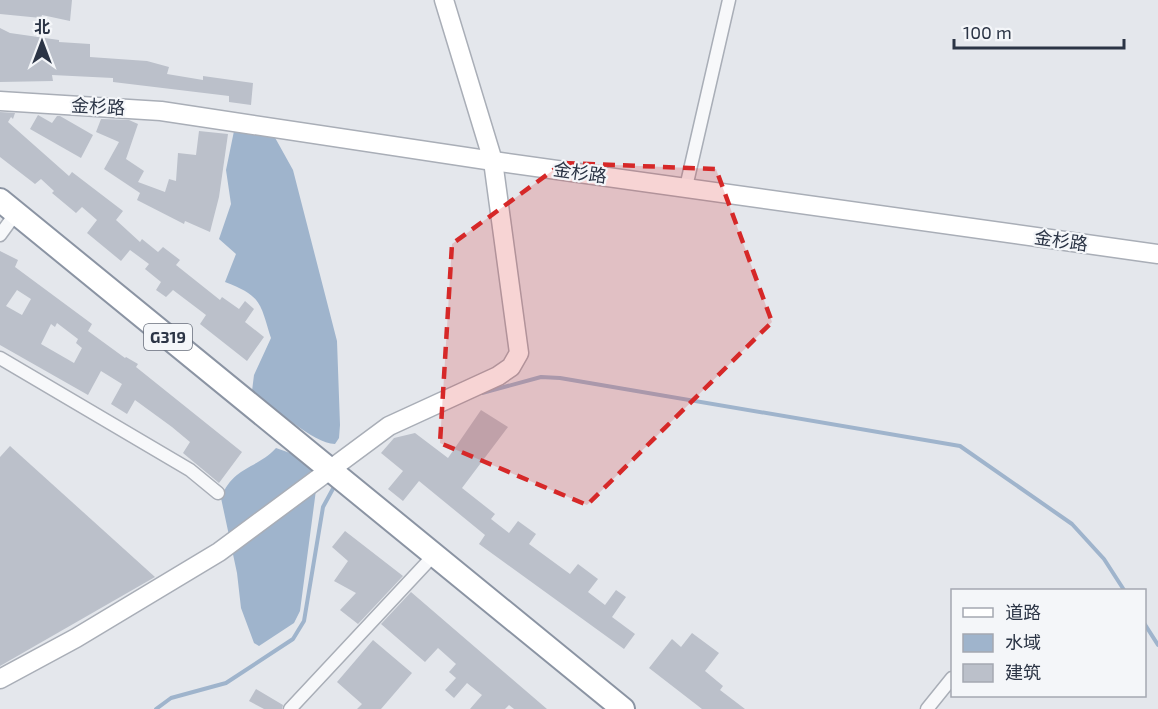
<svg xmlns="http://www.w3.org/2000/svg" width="1158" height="709" viewBox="0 0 1158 709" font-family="'Exo 2','Noto Sans SC',sans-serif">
	<rect width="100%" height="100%" fill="#e4e7ec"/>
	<g fill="#9fb4cc">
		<path d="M234 131 273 134 293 170 337 341 340 425 339 438 335 444C312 443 272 405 252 391L254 375 271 338C260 303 262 296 225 282L236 254 219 239 231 204 226 170Z"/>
		<path d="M276 448 307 459 317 470 316 490 300 611 294 623 259 646 254 643 241 608 237 573 221 498C233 466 257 469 276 448Z"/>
	</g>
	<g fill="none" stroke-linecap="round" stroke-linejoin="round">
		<g stroke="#9fb4cc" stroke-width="4">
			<polyline points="482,393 541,377 560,378 960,446 1072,524 1104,559 1124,590"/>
			<polyline points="1144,623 1158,645"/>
			<polyline points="156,709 171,698 226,683 293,639 304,621 323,507 335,485"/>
		</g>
	</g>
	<g fill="#bbc0ca" fill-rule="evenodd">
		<polygon points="0,0 72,0 70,21 42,15 41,18 0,14"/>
		<polygon points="0,28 10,33 59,40 59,42 90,44 90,57 147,61 169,67 167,74 203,80 203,76 253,83 251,105 229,102 229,96 113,82 113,78 52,75 53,81 0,82"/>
		<polygon points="0,112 15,113 13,119 11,117 8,122 69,176 72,172 123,211 116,220 140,242 142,239 158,252 163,247 180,260 176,265 220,300 222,297 239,309 245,301 254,309 245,322 264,337 247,361 200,324 206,315 173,290 166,297 156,290 161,282 145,269 149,264 130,250 121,261 87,233 97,220 82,207 76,213 52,193 54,191 41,179 35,184 0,157"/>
		<polygon points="38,115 52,123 57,116 60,116 93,135 81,158 30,129"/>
		<polygon points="101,119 129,120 138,124 126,159 144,171 138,182 165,192 169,179 176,181 178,153 196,155 199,131 228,134 219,197 210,232 185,221 184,224 137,200 140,193 104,169 119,142 96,132"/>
		<path d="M0 251 18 260 15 267 92 324 88 331 125 358 126 357 138 364 136 367 242 452 219 483 183 453 190 442 172 427 135 400 127 414 111 404 122 384 101 371 88 395 0 345ZM17 290 31 299 22 315 6 306ZM57 323 78 339 76 343 82 348 74 363 41 344 51 324 55 327Z"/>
		<polygon points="481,410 508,427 462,488 495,514 491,519 509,533 518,521 536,534 529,544 570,574 578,564 598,579 588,592 605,605 616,590 626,597 612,617 635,634 624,649 479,544 485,535 419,481 403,501 388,489 403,471 381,453 394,438 415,433 448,458"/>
		<polygon points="10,446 155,577 0,666 0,457"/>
		<polygon points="345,531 403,576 358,624 340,610 356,593 334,581 348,561 332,547"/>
		<polygon points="411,592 547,709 514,709 509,705 505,709 470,709 482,695 467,683 454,698 445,690 456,678 449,672 456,664 438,648 425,662 381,624"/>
		<polygon points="692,633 719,653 705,671 723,686 720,690 745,709 702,709 649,668 672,639 681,647"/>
		<polygon points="373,640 412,673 381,709 357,709 362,704 337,682"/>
		<polygon points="256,689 283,705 282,709 264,709 249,701"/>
	</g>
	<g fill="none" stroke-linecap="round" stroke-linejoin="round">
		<defs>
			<g id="street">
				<polyline points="686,187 729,0"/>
				<polyline points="0,235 16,213"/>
				<polyline points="0,358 190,470 218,493"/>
				<polyline points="290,709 434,555"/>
				<polyline points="927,709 952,678"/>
			</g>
			<g id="secondary">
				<polyline points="0,101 161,111 493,161 1158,254"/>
				<polyline points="0,679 76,638 219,552 389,426 498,376 511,367 519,353 493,161 444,0"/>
			</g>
			<polyline id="highway" points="0,200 623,709"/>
		</defs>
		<use href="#street" stroke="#a9aeb7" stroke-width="15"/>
		<use href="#secondary" stroke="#a9aeb7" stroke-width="21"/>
		<use href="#highway" stroke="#8b94a3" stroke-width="26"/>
		<use href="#street" stroke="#f7f8fa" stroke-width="12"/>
		<use href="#secondary" stroke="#fff" stroke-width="18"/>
		<use href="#highway" stroke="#fff" stroke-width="22"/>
	</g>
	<path fill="#d62828" fill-opacity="0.2" stroke="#d62828" stroke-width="4.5" stroke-dasharray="12 8" stroke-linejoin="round" d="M563 163 716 169 772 322 587 505 440 443 452 244Z"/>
	<g text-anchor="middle" stroke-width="4.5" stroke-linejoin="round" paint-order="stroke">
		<rect fill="#f4f6f9" stroke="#676e7b" stroke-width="1.5" x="144" y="324" width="48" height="26" rx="4.5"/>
		<g font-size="16" font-weight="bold" fill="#2b3445">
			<text x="168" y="343">G319</text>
		</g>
		<g font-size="18" fill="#2b3445" stroke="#f4f6f9">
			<text transform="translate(98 107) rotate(3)" y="6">金杉路</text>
			<text transform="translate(580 173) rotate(8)" y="6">金杉路</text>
			<text transform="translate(1061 241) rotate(8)" y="6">金杉路</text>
		</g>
	</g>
	<rect x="951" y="589" width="195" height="108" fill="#f4f6f9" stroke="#a4a8b1" stroke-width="1.5"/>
	<rect x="963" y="608" width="30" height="9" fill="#ffffff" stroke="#a4a8b1" stroke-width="1.5"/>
	<text x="1005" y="619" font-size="18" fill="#2b3445">道路</text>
	<rect x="963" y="634" width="30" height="18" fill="#9fb4cc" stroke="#a4a8b1" stroke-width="1.5"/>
	<text x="1005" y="649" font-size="18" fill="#2b3445">水域</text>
	<rect x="963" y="664" width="30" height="18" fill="#bbc0ca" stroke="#a4a8b1" stroke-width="1.5"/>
	<text x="1005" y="679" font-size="18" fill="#2b3445">建筑</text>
	<g transform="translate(42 42)" stroke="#f4f6f9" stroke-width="4.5" paint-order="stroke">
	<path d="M0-4.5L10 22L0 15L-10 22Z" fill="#2b3445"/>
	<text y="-9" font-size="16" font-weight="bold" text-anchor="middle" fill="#2b3445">北</text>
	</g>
	<path d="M954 39v9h170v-9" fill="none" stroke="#2b3445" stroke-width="3"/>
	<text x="963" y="39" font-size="18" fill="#2b3445" stroke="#f4f6f9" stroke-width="4.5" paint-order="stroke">100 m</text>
</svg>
